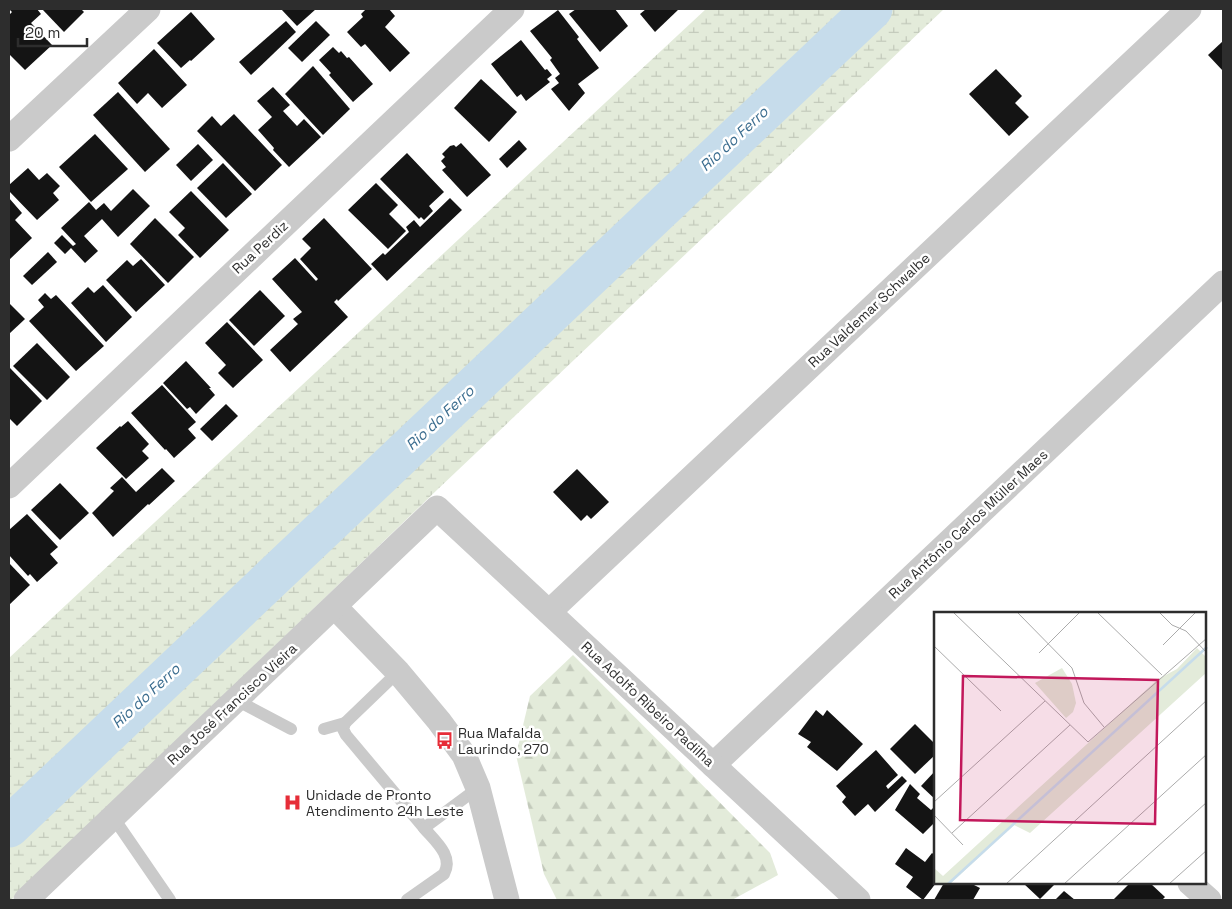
<svg xmlns="http://www.w3.org/2000/svg" width="1232" height="909" viewBox="0 0 1232 909" font-family="'Space Grotesk',sans-serif">
	<defs>
		<pattern id="forest-firs" width="22" height="20" patternUnits="userSpaceOnUse" patternTransform="scale(1.25)"><rect width="22" height="20" fill="#e3ebda"/><path d="M5 1l3.5 6h-7zM16 11l3.5 6h-7z" fill="#c3cabb"/></pattern>
		<pattern id="wetland-marsh" width="20" height="14" patternUnits="userSpaceOnUse" patternTransform="scale(1.25)"><rect width="20" height="14" fill="#e3ebda"/><path d="M1 5h8M5 5V1M11 12h8M15 12V8" fill="none" stroke="#c3cabb"/></pattern>
	</defs>
	<rect width="100%" height="100%" fill="#fff"/>
	<polygon fill="url(#forest-firs)" points="573,655 770,853 778,875 732,900 557,900 544,874 516,755 530,696"/>
	<polygon fill="url(#wetland-marsh)" points="706,9 944,9 438,489 11,900 9,900 9,658"/>
	<g fill="none" stroke-linecap="round" stroke-linejoin="round">
		<polyline stroke="#c6dceb" stroke-width="41" points="9,827 872,9"/>
	</g>
	<g fill="#141414">
		<polygon points="9,9 37,9 41,14 31,23 52,45 25,70 9,54 9,15 12,12"/>
		<polygon points="42,9 81,9 84,12 64,32"/>
		<polygon points="281,9 316,9 297,26"/>
		<polygon points="366,9 389,9 395,16 385,27 410,53 390,72 365,44 361,47 347,32 363,17 361,14"/>
		<polygon points="576,9 615,9 628,26 600,52 569,14"/>
		<polygon points="646,9 679,9 655,32 640,14"/>
		<polygon points="558,10 579,37 577,39 599,68 578,84 585,93 569,111 551,89 559,83 555,78 560,74 550,60 552,58 530,31"/>
		<polygon points="191,12 215,39 191,61 190,60 181,68 157,43"/>
		<polygon points="286,21 296,32 251,75 239,62"/>
		<polygon points="316,21 330,35 302,62 288,48"/>
		<polygon points="521,40 545,70 547,69 552,75 547,79 550,82 526,101 521,94 517,97 491,64"/>
		<polygon points="1223,41 1223,71 1208,55"/>
		<polygon points="333,47 339,53 341,51 347,58 349,57 373,84 353,102 329,75 331,73 319,60"/>
		<polygon points="154,49 187,85 162,108 148,93 137,104 118,83"/>
		<polygon points="313,66 350,109 323,135 285,94"/>
		<polygon points="996,69 1022,96 1015,103 1029,117 1009,136 969,94"/>
		<polygon points="481,79 517,112 489,142 454,108"/>
		<polygon points="273,87 290,105 283,111 297,126 304,119 321,137 289,167 273,150 274,148 258,130 272,117 257,101"/>
		<polygon points="118,92 170,149 145,172 93,115"/>
		<polygon points="234,114 282,165 255,191 197,131 212,116 221,126"/>
		<polygon points="95,134 128,169 91,202 59,167"/>
		<polygon points="519,140 527,149 507,168 499,159"/>
		<polygon points="461,143 491,175 467,197 442,170 446,167 441,161 445,157 442,154 450,146 454,145 456,147"/>
		<polygon points="198,144 213,160 191,181 176,165"/>
		<polygon points="407,153 444,192 429,206 433,211 424,220 421,217 419,219 380,179"/>
		<polygon points="223,163 252,194 226,218 197,188"/>
		<polygon points="28,168 39,180 47,173 60,186 53,193 59,200 37,220 9,191 9,185"/>
		<polygon points="376,183 398,205 389,214 406,231 388,249 348,210"/>
		<polygon points="133,189 150,206 118,237 102,219 84,236 98,251 85,263 71,248 65,254 54,243 62,235 73,246 76,244 61,228 89,202 96,210 104,203 111,211"/>
		<polygon points="191,191 229,230 200,258 178,235 185,228 169,212"/>
		<polygon points="9,198 22,213 15,220 32,238 9,260"/>
		<polygon points="450,198 462,210 387,281 371,264 383,253 385,255 409,232 406,227 414,220 420,227"/>
		<polygon points="155,218 194,257 168,283 130,244"/>
		<polygon points="324,218 372,269 338,301 337,299 334,302 348,317 290,372 270,350 298,324 293,319 302,312 272,279 295,258 316,281 318,279 300,259 311,248 302,239"/>
		<polygon points="48,252 57,262 32,285 23,276"/>
		<polygon points="141,259 165,285 136,312 106,280 127,260 133,266"/>
		<polygon points="103,285 132,317 106,342 71,303 88,287 94,293"/>
		<polygon points="260,290 285,316 254,346 229,320"/>
		<polygon points="45,293 51,299 56,295 104,346 76,371 29,321 44,307 38,300"/>
		<polygon points="10,304 25,319 9,334 9,306"/>
		<polygon points="227,322 263,360 233,388 218,373 226,365 205,343"/>
		<polygon points="37,343 70,377 47,400 13,366"/>
		<polygon points="186,361 211,388 209,388 215,395 196,414 190,407 187,409 163,383"/>
		<polygon points="9,367 42,401 17,426 9,418"/>
		<polygon points="162,385 196,422 188,429 196,438 174,458 166,449 165,450 131,413"/>
		<polygon points="226,404 238,416 212,441 200,429"/>
		<polygon points="128,421 149,444 142,451 149,458 126,479 96,448 120,426 121,427"/>
		<polygon points="162,468 175,481 149,505 148,504 113,537 92,513 114,491 110,488 122,477 136,492"/>
		<polygon points="577,469 609,502 591,519 587,515 581,521 553,492"/>
		<polygon points="60,483 89,513 60,540 31,510"/>
		<polygon points="27,514 58,547 50,554 58,563 37,582 30,574 28,576 9,555 9,530"/>
		<polygon points="9,563 30,585 9,605"/>
		<polygon points="816,710 823,716 827,710 863,744 837,771 807,747 811,742 798,734"/>
		<polygon points="915,724 936,745 936,754 915,774 890,749"/>
		<polygon points="876,750 898,775 886,786 888,789 902,776 907,781 875,812 868,804 855,816 842,802 846,797 836,786"/>
		<polygon points="936,770 936,800 921,786"/>
		<polygon points="910,784 920,794 917,798 931,810 934,807 936,808 936,821 923,834 895,810"/>
		<polygon points="906,848 925,862 932,853 936,856 936,883 923,900 906,887 913,877 895,864"/>
		<polygon points="944,883 970,883 980,888 973,900 934,900"/>
		<polygon points="1023,883 1056,883 1040,899"/>
		<polygon points="1130,883 1150,883 1165,897 1162,900 1113,900"/>
		<polygon points="1064,891 1075,900 1055,900"/>
	</g>
	<g fill="none" stroke-linecap="round" stroke-linejoin="round">
		<g stroke="#cacaca" stroke-width="12">
			<polyline points="398,672 345,723 343,729 346,735 424,828 478,788"/>
			<polyline points="236,700 291,729"/>
			<polyline points="324,729 345,723"/>
			<polyline points="113,817 170,900"/>
			<path d="M407 900 444 874C454 856 435 841 424 828"/>
		</g>
		<g stroke="#cacaca" stroke-width="25">
			<polyline points="9,139 148,9"/>
			<polyline points="9,486 512,9"/>
			<polyline points="335,607 398,672 439,721 464,755 478,788 507,900"/>
			<polyline points="549,612 1189,9"/>
			<polyline points="713,765 1223,283"/>
			<polyline points="1190,883 1209,900"/>
			<polyline points="26,900 437,508 858,900"/>
		</g>
	</g>
	<defs>
		<symbol id="bus-bare" viewBox="-9 -9 18 18"><path d="M-5-6H5V4H4V6H2V4H-2V6H-4V4H-5ZM-3.5-4V0h7V-4ZM-3.5 1.2v1.5H-2V1.2ZM2 1.2v1.5H3.5V1.2Z" fill="#e62d38" stroke="#fff" stroke-width="2.5" paint-order="stroke"/></symbol>
		<symbol id="hospital-bare" viewBox="-9 -9 18 18"><path d="M-5-5h3v3.5h4V-5h3V5h-3V1.5h-4V5h-3Z" fill="#e62d38" stroke="#fff" stroke-width="2.5" paint-order="stroke"/></symbol>
	</defs>
	<g fill-rule="evenodd">
		<use href="#bus-bare" x="432" y="728" width="25" height="25"/>
		<use href="#hospital-bare" x="280" y="790" width="25" height="25"/>
	</g>
	<g text-anchor="middle" stroke-width="5" stroke-linejoin="round" paint-order="stroke">
		<g font-size="14" fill="#2d2d2d" stroke="#fff">
			<text transform="translate(260 247) rotate(-43)" y="5">Rua Perdiz</text>
			<text transform="translate(869 310) rotate(-43)" y="5">Rua Valdemar Schwalbe</text>
			<text transform="translate(968 524) rotate(-43)" y="5">Rua Antônio Carlos Müller Maes</text>
			<text transform="translate(232 704) rotate(-43)" y="5">Rua José Francisco Vieira</text>
			<text transform="translate(648 704) rotate(43)" y="5">Rua Adolfo Ribeiro Padilha</text>
		</g>
		<g font-size="14" fill="#2d2d2d" stroke="#fff" text-anchor="start">
			<text x="458" y="738">Rua Mafalda<tspan x="458" dy="16">Laurindo, 270</tspan></text>
			<text x="306" y="800">Unidade de Pronto<tspan x="306" dy="16">Atendimento 24h Leste</tspan></text>
		</g>
		<g font-size="15" font-style="italic" fill="#3b6d8f" stroke="#fff">
			<text transform="translate(734 139) rotate(-43)" y="5">Rio do Ferro</text>
			<text transform="translate(440 418) rotate(-43)" y="5">Rio do Ferro</text>
			<text transform="translate(146 696) rotate(-43)" y="5">Rio do Ferro</text>
		</g>
	</g>
	<g transform="translate(934 612)">
		<rect width="272" height="272" fill="#fff"/>
		<path d="M128 56 138 72 142 91 139 100 132 106 101 71Z" fill="#e3ebda"/>
		<path d="M263 36 272 45V61L96 221 80 213 16 272H0V256L9 264 224 67 243 57Z" fill="#e3ebda"/>
		<path fill="none" stroke="#c6dceb" stroke-width="2.5" d="M14 272 273 35"/>
		<path fill="none" stroke="#ababab" stroke-width="1" d="M20 1 154 130 273 26M84 1 138 56 150 91 170 115M164 1 228 63M226 1 238 13 252 19 273 41M229 33 261 1M0 34 67 99M105 41 145 1M0 190 111 89M0 203 29 233M18 221 136 113M72 272 273 88M130 272 273 142M182 272 273 190M235 272 273 238"/>
		<path fill="#c2185b" fill-opacity="0.15" stroke="#c2185b" stroke-width="2.5" d="M29 64 224 68 221 212 26 208Z"/>
		<rect width="272" height="272" fill="none" stroke="#2d2d2d" stroke-width="2.5"/>
	</g>
	<rect width="1232" height="909" fill="none" stroke="#2d2d2d" stroke-width="20"/>
	<path d="M18 38v8h69v-8" fill="none" stroke="#2d2d2d" stroke-width="2.5"/>
	<text x="25" y="38" font-size="15" fill="#2d2d2d" stroke="#ffffff" stroke-width="4" paint-order="stroke">20 m</text>
</svg>
